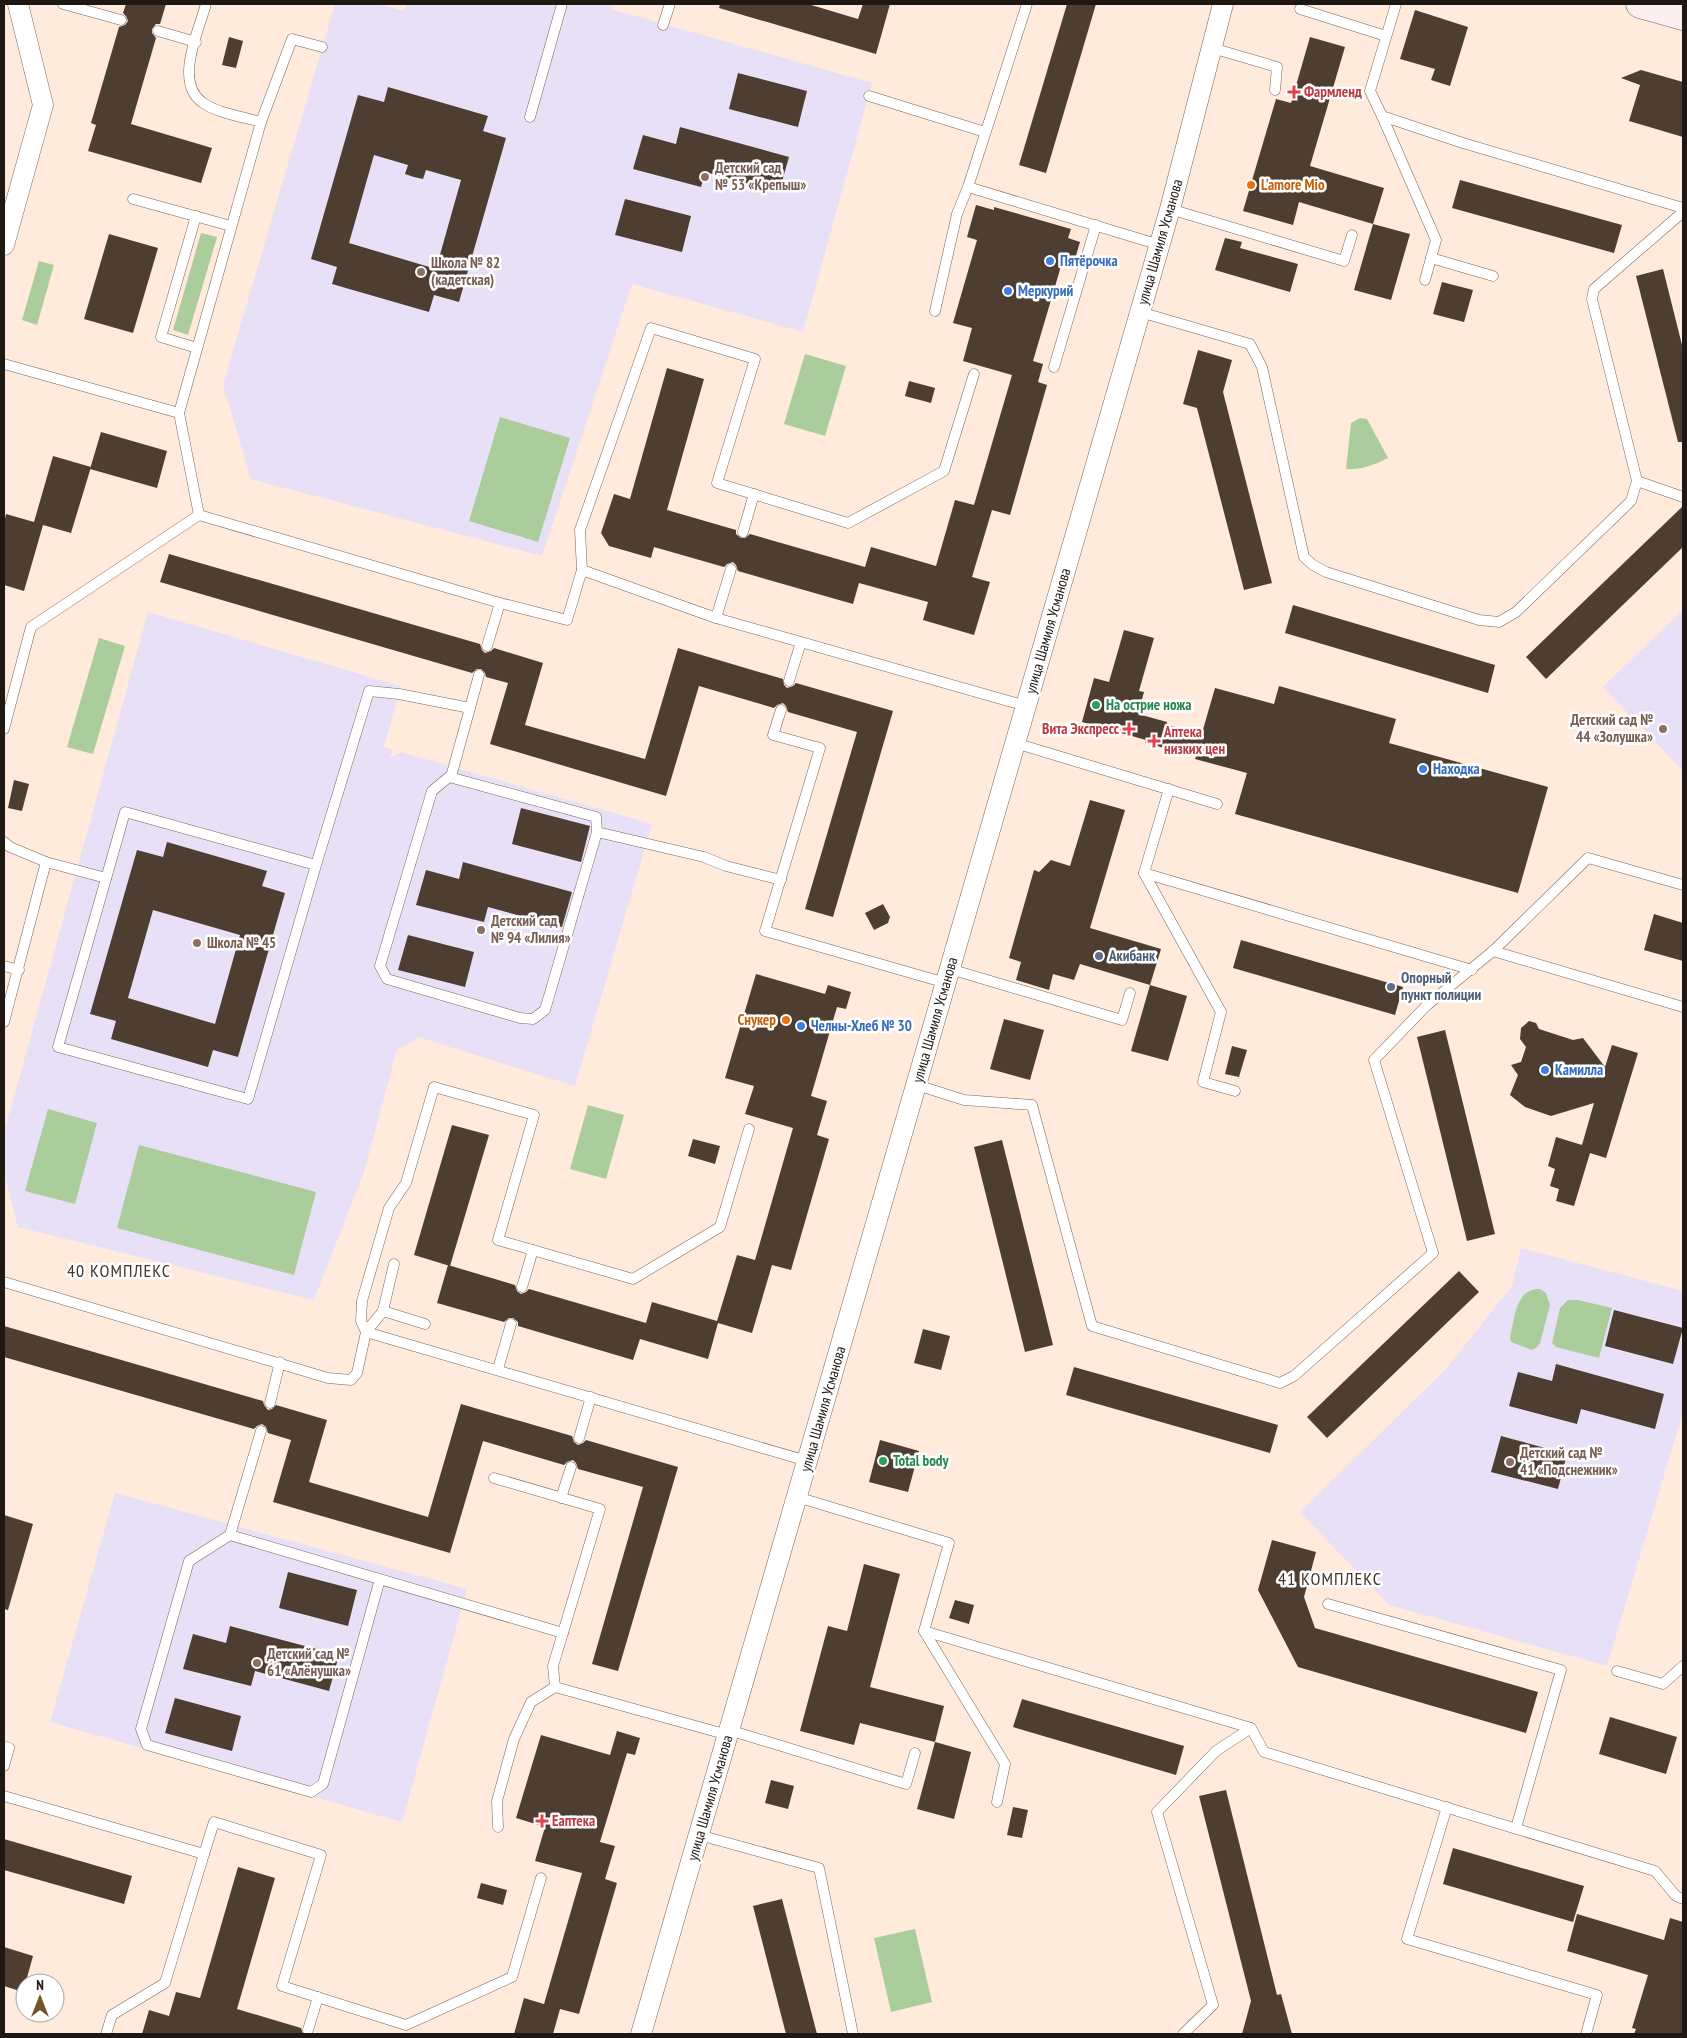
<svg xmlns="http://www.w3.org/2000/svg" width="1687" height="2038" viewBox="0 0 1687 2038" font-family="'PT Sans Narrow',sans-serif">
	<rect width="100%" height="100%" fill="#ffeadb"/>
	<g fill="#e8e0f6">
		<polygon points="335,4 379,4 404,11 407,4 612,4 611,9 872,83 803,332 632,284 542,556 251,479 223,385"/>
		<polygon points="1683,610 1683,771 1603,687"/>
		<polygon points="148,612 401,686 384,747 393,750 390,758 401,752 652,824 575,1086 418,1037 411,1043 397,1049 364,1172 314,1300 18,1227 4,1172 4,1133"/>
		<polygon points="1521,1248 1683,1291 1683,1412 1607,1666 1389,1605 1300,1512 1447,1368 1512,1286"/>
		<polygon points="115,1493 467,1589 402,1822 50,1722"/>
	</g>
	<g fill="#aacd9b">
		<polygon points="201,233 217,237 188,335 173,330"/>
		<polygon points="39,261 54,265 37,325 22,320"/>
		<polygon points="805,354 846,366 825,436 784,424"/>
		<polygon points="500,417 570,438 538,542 469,521"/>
		<path d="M1360 418 1367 419 1388 458C1374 465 1361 470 1346 469L1351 423Z"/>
		<polygon points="99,638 125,646 93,754 67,747"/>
		<polygon points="588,1105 624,1115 606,1179 570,1169"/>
		<polygon points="48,1109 97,1123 75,1204 25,1191"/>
		<polygon points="139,1145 316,1192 294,1275 117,1228"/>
		<path d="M1540 1289 1546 1293 1550 1305 1540 1343 1537 1347 1532 1350 1511 1342 1510 1337C1515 1319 1515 1288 1540 1289Z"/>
		<polygon points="1568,1300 1578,1300 1612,1308 1599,1358 1556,1347 1552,1343 1560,1308"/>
		<polygon points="915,1929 932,2002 891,2012 874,1938"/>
	</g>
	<g fill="#4e3e32" fill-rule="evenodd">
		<polygon points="126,4 166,4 160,24 156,24 152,29 152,33 156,38 131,124 212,148 201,183 88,151 96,125 91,123 119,27 125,25 128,21 126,16 123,13"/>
		<polygon points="720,4 808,4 858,19 863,4 890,4 876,54 719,8"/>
		<polygon points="1067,4 1096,4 1046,173 1019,165"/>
		<polygon points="1415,10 1468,27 1450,86 1431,80 1435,69 1400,59"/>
		<polygon points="229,37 243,41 236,68 222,65"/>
		<polygon points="1310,37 1345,47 1310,166 1384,188 1373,224 1299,202 1293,225 1243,211 1276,99 1291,103"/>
		<polygon points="1641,70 1683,82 1683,137 1629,121 1640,85 1621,78"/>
		<polygon points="738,73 807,91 798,127 729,109"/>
		<path d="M388 87 488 116 483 131 506 138 459 302 434 295 429 312 332 284 337 267 311 259 358 95 384 102ZM374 155 408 165 405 174 414 177 423 179 426 170 461 180 436 269 349 243Z"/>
		<polygon points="680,127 789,157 779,192 705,172 701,187 633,169 643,135 676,144"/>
		<polygon points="1460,180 1622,225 1614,253 1452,208"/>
		<polygon points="625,199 691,216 682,252 615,235"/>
		<polygon points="976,205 994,210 994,207 1071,229 1068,238 1080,242 1075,259 1064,256 1033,361 1043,364 1038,382 1047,385 1010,515 992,510 972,577 990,582 974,635 923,620 928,602 859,583 853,604 738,571 736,565 733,562 727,564 724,567 654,547 651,558 609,546 601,533 614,494 630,499 667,368 704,379 667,510 736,530 736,534 741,538 745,538 750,534 865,567 871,547 936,566 955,500 974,505 1012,375 963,361 972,328 953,323 977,240 967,237"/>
		<polygon points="1373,224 1410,234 1391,300 1354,290"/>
		<polygon points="109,234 158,248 133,333 84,319"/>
		<polygon points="1225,238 1242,242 1240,248 1298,264 1290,292 1215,270"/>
		<polygon points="1663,269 1683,349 1683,442 1678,442 1636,276"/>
		<polygon points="1442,282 1473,290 1464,322 1433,314"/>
		<polygon points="1198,350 1232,360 1223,392 1272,583 1244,590 1197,408 1183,404"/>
		<polygon points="909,381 935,388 931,403 905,396"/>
		<polygon points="101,432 167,451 157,488 90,469"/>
		<polygon points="53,456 91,467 71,533 43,525 24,591 4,585 4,523 6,514 34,522"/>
		<polygon points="1683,506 1683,547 1546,679 1526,657"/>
		<polygon points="169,554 480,644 482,650 485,653 491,651 494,648 543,663 525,725 645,759 678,648 783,679 784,685 787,688 793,686 796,683 893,711 833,917 805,909 857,732 788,712 786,706 783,703 777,705 774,708 699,686 666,796 490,744 508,683 486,677 485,673 481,669 477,669 472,673 160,582"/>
		<polygon points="1293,605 1495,665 1488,693 1285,633"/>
		<polygon points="1124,630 1154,638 1139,691 1144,692 1138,714 1167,722 1167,725 1202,733 1215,688 1274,704 1279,686 1396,719 1389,743 1548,787 1518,893 1235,814 1247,773 1195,759 1196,756 1145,743 1146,740 1082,722 1094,678 1109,682"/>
		<polygon points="14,780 29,784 22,811 8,808"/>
		<polygon points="1090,800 1125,810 1090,928 1161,949 1150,985 1080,964 1074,980 1053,974 1049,990 1016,980 1021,962 1009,958 1034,870 1039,872 1051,860 1070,866"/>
		<polygon points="521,808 590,826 581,862 512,844"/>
		<path d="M167 842 267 871 262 886 285 893 238 1057 213 1050 208 1067 111 1039 116 1021 90 1014 137 850 163 857ZM153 910 240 935 215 1024 128 998Z"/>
		<polygon points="463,862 572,892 562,927 488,907 484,922 416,905 426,870 459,879"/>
		<polygon points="883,904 890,917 888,923 874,930 865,913"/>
		<polygon points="1654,914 1683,923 1683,961 1644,950"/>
		<polygon points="408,935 474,952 465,987 398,970"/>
		<polygon points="1241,940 1403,987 1395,1015 1233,968"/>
		<polygon points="756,974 825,994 828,985 851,992 846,1009 837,1007 811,1096 827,1101 817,1135 829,1139 791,1270 772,1265 752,1333 718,1323 708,1359 640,1339 633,1360 518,1326 518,1322 513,1318 509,1318 504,1322 437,1303 448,1265 515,1285 517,1291 521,1294 526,1292 529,1289 646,1323 652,1302 717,1321 737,1255 755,1260 793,1128 745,1114 754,1086 725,1078"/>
		<polygon points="1150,985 1187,996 1168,1061 1131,1051"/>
		<polygon points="1004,1019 1044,1030 1030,1080 990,1069"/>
		<polygon points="1529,1021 1536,1023 1539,1029 1573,1040 1583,1038 1605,1067 1612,1045 1638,1053 1606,1158 1590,1153 1574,1206 1556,1201 1559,1189 1550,1186 1555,1169 1548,1166 1556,1137 1582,1145 1594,1103 1551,1116 1525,1107 1510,1095 1518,1075 1511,1065 1521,1062 1526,1047 1520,1039 1521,1028"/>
		<polygon points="1445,1030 1495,1234 1467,1241 1417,1037"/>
		<polygon points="1232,1046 1247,1050 1239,1077 1225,1074"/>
		<polygon points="452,1125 489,1135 450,1266 414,1255"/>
		<polygon points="693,1139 720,1146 715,1164 688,1156"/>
		<polygon points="1002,1140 1053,1345 1025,1352 974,1147"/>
		<polygon points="1459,1271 1479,1292 1327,1438 1307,1417"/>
		<polygon points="1614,1310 1683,1328 1673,1364 1605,1346"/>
		<polygon points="4,1326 263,1401 264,1405 268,1410 272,1409 276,1405 327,1420 309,1482 428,1517 461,1404 572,1436 574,1442 578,1445 583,1443 586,1440 678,1467 618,1671 592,1664 643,1487 578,1469 576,1463 573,1460 567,1462 564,1465 483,1441 450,1553 273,1502 291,1440 268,1433 266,1427 262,1424 257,1426 254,1429 4,1357"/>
		<polygon points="923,1329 950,1336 941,1370 914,1363"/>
		<polygon points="1556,1364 1664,1394 1655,1429 1581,1409 1577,1424 1509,1406 1518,1372 1552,1381"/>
		<polygon points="1074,1367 1278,1425 1270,1453 1066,1395"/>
		<polygon points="1501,1436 1567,1454 1558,1489 1491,1472"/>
		<polygon points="880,1440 919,1451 908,1492 869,1482"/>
		<polygon points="4,1515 33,1524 8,1610 4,1609"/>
		<polygon points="1272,1540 1316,1552 1304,1597 1315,1628 1538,1692 1526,1733 1298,1667 1258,1590"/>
		<polygon points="864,1564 900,1574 870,1687 944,1706 935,1742 860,1723 854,1745 800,1731 828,1626 847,1631"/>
		<polygon points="288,1572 357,1590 348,1626 279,1608"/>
		<polygon points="955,1600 974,1605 969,1624 949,1618"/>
		<polygon points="230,1626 339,1655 329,1691 255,1671 251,1686 183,1669 193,1634 226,1643"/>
		<polygon points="175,1698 241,1716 232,1751 165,1733"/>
		<polygon points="1022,1699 1184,1746 1176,1775 1013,1727"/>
		<polygon points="1610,1717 1677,1737 1666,1774 1599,1754"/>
		<polygon points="617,1731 640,1738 635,1755 627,1753 600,1842 615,1846 605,1879 617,1883 579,2014 560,2009 553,2034 514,2034 524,1998 544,2004 582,1873 535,1861 545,1827 516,1818 541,1735 610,1755"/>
		<polygon points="935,1742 971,1752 954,1819 917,1809"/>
		<polygon points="771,1780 794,1786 788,1809 765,1803"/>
		<polygon points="1226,1790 1277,1995 1281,1994 1292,2034 1242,2034 1251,2001 1199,1796"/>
		<polygon points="1013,1807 1028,1810 1022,1838 1007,1835"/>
		<polygon points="4,1839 132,1876 124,1904 4,1870"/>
		<polygon points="1453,1848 1584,1886 1573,1922 1443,1884"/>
		<polygon points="238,1867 275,1878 237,2009 301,2028 303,2034 142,2034 149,2010 169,2016 176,1992 200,1998"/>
		<polygon points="481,1883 507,1890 503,1905 477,1898"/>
		<polygon points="782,1899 798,1961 817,2034 786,2034 753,1906"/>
		<polygon points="1577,1914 1664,1940 1670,1918 1683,1922 1683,2034 1634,2034 1636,2029 1632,2028 1648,1975 1567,1951"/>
		<polygon points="4,1947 33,1956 23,1992 4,1986"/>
	</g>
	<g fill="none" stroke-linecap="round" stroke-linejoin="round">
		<defs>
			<g id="lane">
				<polyline points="63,4 121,20"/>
				<polyline points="1027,4 968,187 1160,245"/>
				<polyline points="1396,4 1370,91 1382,116 1463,143 1683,208"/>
				<polyline points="1300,9 1386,36"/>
				<polyline points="663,25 670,4"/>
				<polyline points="158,31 196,42"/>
				<polyline points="1212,48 1277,67 1275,90"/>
				<polyline points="869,96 985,132"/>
				<polyline points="1382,116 1436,240 1425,280"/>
				<polyline points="530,117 562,4"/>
				<polyline points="261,122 292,39 322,47"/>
				<polyline points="133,199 231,226"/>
				<polyline points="1170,209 1344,261 1352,235"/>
				<polyline points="196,216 161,337 197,348"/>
				<polyline points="1431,258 1493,276"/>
				<polyline points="935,311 957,214 968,187"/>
				<polyline points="1140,312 1250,344 1262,367 1304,557 1313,565 1326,572 1479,620 1499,622 1516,612 1631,501 1637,481 1592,299 1594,289 1683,212"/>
				<polyline points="4,364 179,413"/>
				<polyline points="1054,367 1096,225"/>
				<polyline points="1637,481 1683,497"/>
				<path d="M199 515 179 413 261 122C244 117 216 113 202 102 174 82 199 30 206 4"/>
				<polyline points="743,532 754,494"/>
				<polyline points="582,570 580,530 651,328 755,359 717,483 848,523 944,471 974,374"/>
				<polyline points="716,618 731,569"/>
				<polyline points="487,646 500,603"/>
				<polyline points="789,681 801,642"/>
				<polyline points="781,710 773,735 820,748 765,931 946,983"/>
				<polyline points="4,729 31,627 199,515 500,603 567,620 582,570 716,618 1026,706"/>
				<polyline points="1015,743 1217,804"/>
				<polyline points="451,777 479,675"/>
				<polyline points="1169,789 1144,873 1472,970"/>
				<polyline points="597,832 596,817 449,777 432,791 380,966 387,979 520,1018 533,1019 545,1010 597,832 704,857 726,866 781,880"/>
				<polyline points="4,842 10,847 46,862 4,1022"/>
				<polyline points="46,862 106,878"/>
				<polyline points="316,865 248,1099 58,1047 125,812 316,865 369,691 399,694 470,708"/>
				<polyline points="1144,873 1221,1012 1203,1082 1235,1091"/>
				<polyline points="1493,951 1683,1007"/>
				<polyline points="4,966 19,970"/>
				<polyline points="950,969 1122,1020 1130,993"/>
				<polyline points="917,1085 964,1100 1032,1105 1092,1326 1280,1383 1294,1376 1433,1253 1374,1060 1426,1006 1493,951 1588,858 1683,885"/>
				<polyline points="4,1282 328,1378 351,1380 357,1373 366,1332 807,1461"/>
				<polyline points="522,1287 533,1250"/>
				<polyline points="383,1311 394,1264"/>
				<polyline points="425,1324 383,1311 366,1332 361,1321 362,1301 389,1208 406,1183 434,1087 534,1115 498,1240 633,1279 720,1227 749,1129"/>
				<polyline points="498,1369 511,1324"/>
				<polyline points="270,1403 280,1362"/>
				<polyline points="579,1438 591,1397"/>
				<polyline points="494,1478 600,1509 553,1666 555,1687"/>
				<polyline points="797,1497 949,1543 924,1631 1251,1728 1264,1752 1655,1871 1676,1896 1683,1899"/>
				<polyline points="561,1498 571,1467"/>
				<polyline points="230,1535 261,1431"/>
				<polyline points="380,1579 323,1784 311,1792 147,1745 141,1729 189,1561 230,1535 563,1633"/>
				<polyline points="1328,1604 1561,1670 1516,1828"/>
				<polyline points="924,1631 1005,1764 997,1802"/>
				<polyline points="1617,1671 1663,1684 1683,1666"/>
				<polyline points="729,1730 906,1784 915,1753"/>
				<polyline points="4,1746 9,1748 4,1766"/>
				<polyline points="4,1796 204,1854 214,1822 321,1855 282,1986 406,2025 512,1977 541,1878"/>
				<polyline points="1447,1807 1407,1939 1597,1995 1586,2034"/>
				<polyline points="498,1827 497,1801 514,1739 531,1702 555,1687 728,1735"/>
				<polyline points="699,1835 819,1868 853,2034"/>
				<polyline points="308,2030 318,1997"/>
				<polyline points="106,2034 112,2015 165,1983 204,1854"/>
				<polyline points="1183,2034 1213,2005 1157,1812 1216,1751 1251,1728"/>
			</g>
			<g id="street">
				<polyline points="4,245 43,105 18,4"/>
				<polyline points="641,2034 1170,209 1223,4"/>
			</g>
			<polyline id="secondary" points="1640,4 1683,16"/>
		</defs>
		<use href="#lane" stroke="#766557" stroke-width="11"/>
		<use href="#street" stroke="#766557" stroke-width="21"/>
		<use href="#secondary" stroke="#766557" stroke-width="29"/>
		<use href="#lane" stroke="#fff" stroke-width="10"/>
		<use href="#street" stroke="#fff" stroke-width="20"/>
		<use href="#secondary" stroke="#fbeff0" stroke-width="28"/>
	</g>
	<g fill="#e0444e" stroke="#fff" stroke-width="2">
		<path d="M1291.5 84.5h5v5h5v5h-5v5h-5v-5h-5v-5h5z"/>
		<path d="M1126.5 721.5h5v5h5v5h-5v5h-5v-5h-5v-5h5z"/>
		<path d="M1151.5 733.5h5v5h5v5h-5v5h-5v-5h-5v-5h5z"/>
		<path d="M539.5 1813.5h5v5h5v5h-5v5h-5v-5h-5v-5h5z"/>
	</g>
	<g fill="#8d6e63" stroke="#fff" stroke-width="2">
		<circle cx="705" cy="177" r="5"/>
		<circle cx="421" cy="272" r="5"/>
		<circle cx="1663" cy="729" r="5"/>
		<circle cx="481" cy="930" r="5"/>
		<circle cx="197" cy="943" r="5"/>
		<circle cx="1510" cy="1462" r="5"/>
		<circle cx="257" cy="1663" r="5"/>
	</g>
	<g fill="#e8710a" stroke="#fff" stroke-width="2">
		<circle cx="1251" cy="185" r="5"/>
		<circle cx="786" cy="1020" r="5"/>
	</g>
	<g fill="#3f7fe0" stroke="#fff" stroke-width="2">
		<circle cx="1050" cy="261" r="5"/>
		<circle cx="1008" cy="291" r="5"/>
		<circle cx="1423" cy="769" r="5"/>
		<circle cx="801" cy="1026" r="5"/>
		<circle cx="1545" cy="1070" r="5"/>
	</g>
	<g fill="#2e9e5b" stroke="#fff" stroke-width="2">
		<circle cx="1096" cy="705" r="5"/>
		<circle cx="883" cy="1461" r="5"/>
	</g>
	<g fill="#5c6f8a" stroke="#fff" stroke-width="2">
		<circle cx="1099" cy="956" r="5"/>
		<circle cx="1391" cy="987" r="5"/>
	</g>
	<g text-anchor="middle" stroke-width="5" stroke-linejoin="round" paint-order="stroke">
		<g font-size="15" font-weight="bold" fill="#be3a42" stroke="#fff" text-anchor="start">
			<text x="1304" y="97">Фармленд</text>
			<text x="1119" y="734" text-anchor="end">Вита Экспресс</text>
			<text x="1164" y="737">Аптека<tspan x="1164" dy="17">низких цен</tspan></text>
			<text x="552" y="1826">Еаптека</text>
		</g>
		<g font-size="15" font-weight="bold" fill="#785e54" stroke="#fff" text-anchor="start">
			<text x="715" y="173">Детский сад<tspan x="715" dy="17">№ 53 «Крепыш»</tspan></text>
			<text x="431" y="268">Школа № 82<tspan x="431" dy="17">(кадетская)</tspan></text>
			<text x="1653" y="725" text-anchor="end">Детский сад №<tspan x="1653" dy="17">44 «Золушка»</tspan></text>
			<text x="491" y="926">Детский сад<tspan x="491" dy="17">№ 94 «Лилия»</tspan></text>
			<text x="207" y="948">Школа № 45</text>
			<text x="1520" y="1458">Детский сад №<tspan x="1520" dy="17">41 «Подснежник»</tspan></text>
			<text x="267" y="1659">Детский сад №<tspan x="267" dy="17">61 «Алёнушка»</tspan></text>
		</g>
		<g font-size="15" font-weight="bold" fill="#c56008" stroke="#fff" text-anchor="start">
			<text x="1261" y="190">L'amore Mio</text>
			<text x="776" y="1025" text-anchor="end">Снукер</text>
		</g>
		<g font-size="15" fill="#1f1812" stroke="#fff">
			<text transform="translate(1160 242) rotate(-74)" y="5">улица Шамиля Усманова</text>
			<text transform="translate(1048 631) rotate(-74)" y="5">улица Шамиля Усманова</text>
			<text transform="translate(935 1020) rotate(-74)" y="5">улица Шамиля Усманова</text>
			<text transform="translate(823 1409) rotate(-74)" y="5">улица Шамиля Усманова</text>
			<text transform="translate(710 1798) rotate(-74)" y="5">улица Шамиля Усманова</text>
		</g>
		<g font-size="15" font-weight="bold" fill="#366cbe" stroke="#fff" text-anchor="start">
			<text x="1060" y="266">Пятёрочка</text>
			<text x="1018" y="296">Меркурий</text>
			<text x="1433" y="774">Находка</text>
			<text x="811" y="1031">Челны-Хлеб № 30</text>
			<text x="1555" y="1075">Камилла</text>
		</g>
		<g font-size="15" font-weight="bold" fill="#27864d" stroke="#fff" text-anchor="start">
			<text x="1106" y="710">На острие ножа</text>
			<text x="893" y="1466">Total body</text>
		</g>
		<g font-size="15" font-weight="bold" fill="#4e5e75" stroke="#fff" text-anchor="start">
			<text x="1109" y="961">Акибанк</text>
			<text x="1401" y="983">Опорный<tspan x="1401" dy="17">пункт полиции</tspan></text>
		</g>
		<g font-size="18" letter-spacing="1" fill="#453629" stroke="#fff">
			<text x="119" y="1277">40 КОМПЛЕКС</text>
			<text x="1330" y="1585">41 КОМПЛЕКС</text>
		</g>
	</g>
	<rect width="1687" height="2038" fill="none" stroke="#1f1812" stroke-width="10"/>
	<g transform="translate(40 1998)"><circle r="24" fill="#ffffff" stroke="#a5a3a0"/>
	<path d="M0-4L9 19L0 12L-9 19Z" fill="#735129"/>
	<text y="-8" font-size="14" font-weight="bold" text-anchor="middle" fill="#1f1812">N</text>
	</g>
</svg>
